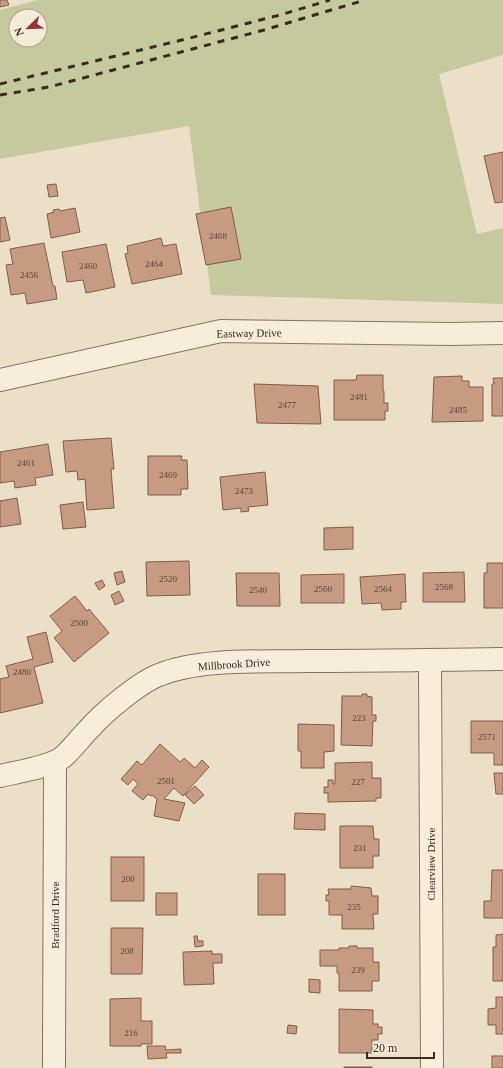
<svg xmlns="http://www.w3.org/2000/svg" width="503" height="1068" viewBox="0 0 503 1068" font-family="Georgia,serif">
	<rect width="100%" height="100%" fill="#ebdfc8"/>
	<path fill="#c6c99d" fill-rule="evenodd" d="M38 0H503V55L439 74 477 234 503 228V304L211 295 189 126 0 159V10ZM16 16H40V40H16Z"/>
	<g fill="#c69b81" stroke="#835c46">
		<polygon points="0,0 7,0 9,5 0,7"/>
		<polygon points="503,152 503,202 495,203 484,156"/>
		<polygon points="56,184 58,196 49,197 47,185"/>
		<polygon points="231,207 241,259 206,265 196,214"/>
		<polygon points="75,208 80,232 51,238 47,214 54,212 53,210 59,209 60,211"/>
		<polygon points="5,217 10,240 0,242 0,218"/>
		<polygon points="161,238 163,246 176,244 182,274 132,284 125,254 128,253 127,246"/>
		<polygon points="44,243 53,286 55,286 57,299 27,304 25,293 11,295 6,265 13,264 10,249"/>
		<polygon points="106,244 115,287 86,293 83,280 67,282 62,252"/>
		<polygon points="357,375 383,375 383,391 384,391 384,403 388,403 388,411 385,411 385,420 334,420 334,380 356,380"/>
		<polygon points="462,376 462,381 469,381 469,387 483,387 483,421 432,422 434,377"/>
		<polygon points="493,378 503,378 503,416 492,416 492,384 494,384"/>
		<polygon points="254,384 318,386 321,424 257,423"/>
		<polygon points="111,438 114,469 111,469 114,508 87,510 85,479 78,480 77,471 66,472 63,441"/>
		<polygon points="48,444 53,475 35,478 36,485 15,488 14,481 0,483 0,452"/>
		<polygon points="148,456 182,456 181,460 187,460 188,489 181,489 181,495 148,495"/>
		<polygon points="265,472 268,505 248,507 249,511 241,512 241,508 223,510 220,477"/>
		<polygon points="17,498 21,524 0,527 0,501"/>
		<polygon points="83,502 86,527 63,529 60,505"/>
		<polygon points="353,527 353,549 324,550 324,528"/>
		<polygon points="189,561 190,595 147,596 146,562"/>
		<polygon points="487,563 503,563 503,608 484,608 484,573 487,573"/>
		<polygon points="122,571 125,582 117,585 114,573"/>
		<polygon points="464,572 465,602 423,602 423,573"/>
		<polygon points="236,573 279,573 280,606 237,606"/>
		<polygon points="344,574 344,603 301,603 301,575"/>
		<polygon points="405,574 406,602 401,602 401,609 382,610 381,603 362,604 360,577"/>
		<polygon points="102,580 105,586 99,590 95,583"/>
		<polygon points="119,591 124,601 115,605 111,595"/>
		<polygon points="75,596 87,611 89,609 109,633 74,662 54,638 62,631 50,616"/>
		<polygon points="46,632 53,662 34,667 43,703 0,713 0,679 9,677 6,666 33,659 27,637"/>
		<polygon points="362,694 367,694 367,696 372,697 372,715 376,715 376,721 373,721 372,746 341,745 342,696 362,696"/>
		<polygon points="471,721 503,721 503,765 494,765 494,753 471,753"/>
		<polygon points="298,724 334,725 334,751 324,752 324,768 301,768 301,751 298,751"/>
		<polygon points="160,744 180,762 184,758 195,768 202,760 209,767 183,796 174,788 164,799 185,803 179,821 154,816 157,799 152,795 151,796 148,794 143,800 132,791 138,784 133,779 128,785 121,779 137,761 142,765"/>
		<polygon points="372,762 372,778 381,778 381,798 376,798 376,801 328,802 328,793 324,793 324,787 328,787 328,780 333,780 333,784 335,784 335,763"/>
		<polygon points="494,773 503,773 503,794 496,794"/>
		<polygon points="195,786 204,795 194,804 185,795"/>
		<polygon points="295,813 325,814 325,830 294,829"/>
		<polygon points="340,826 373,826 374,839 379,839 379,856 373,856 373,868 340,868"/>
		<rect x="111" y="857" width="33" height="44"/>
		<polygon points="492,870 503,870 503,918 484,918 484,901 491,901"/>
		<rect x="258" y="874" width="27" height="41"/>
		<polygon points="351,886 371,888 372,896 378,896 378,914 373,914 374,929 342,929 342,915 329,915 329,901 326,901 326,895 329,895 328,889 351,889"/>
		<rect x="156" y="893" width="21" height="22"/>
		<polygon points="111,928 143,928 142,974 111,974"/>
		<polygon points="503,934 503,981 493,981 493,947 496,947 496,935"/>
		<polygon points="194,936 197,936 198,941 203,941 203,946 195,947"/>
		<polygon points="349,946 357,946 357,948 373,948 373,962 379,962 379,981 372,981 372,991 339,991 339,973 337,973 337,966 320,966 320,950 339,950 339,948 349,948"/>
		<polygon points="212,951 212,954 222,954 222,963 213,963 214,984 184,985 183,952"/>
		<polygon points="309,979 320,980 320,993 309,992"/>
		<polygon points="496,997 503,997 503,1034 496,1034 496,1025 488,1025 488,1009 496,1008"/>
		<polygon points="141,998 141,1021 152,1021 152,1044 141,1044 141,1046 110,1046 110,999"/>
		<polygon points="339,1009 373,1010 373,1024 378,1024 378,1027 382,1027 382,1034 378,1034 378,1040 372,1040 372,1053 339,1053"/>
		<polygon points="288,1025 297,1026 296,1034 287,1033"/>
		<polygon points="147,1046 165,1046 166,1050 181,1049 181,1053 166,1053 167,1058 148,1059"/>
		<rect x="492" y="1056" width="11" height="12"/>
		<rect x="344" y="1067" width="28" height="1"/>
	</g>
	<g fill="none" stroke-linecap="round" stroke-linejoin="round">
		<defs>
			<g id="minor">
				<polyline points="0,380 221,331 451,334 503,333"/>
				<polyline points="430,660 432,1068"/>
				<path d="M0 776C17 772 51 767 63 757 73 748 81 737 90 728 104 712 140 682 159 675 200 658 262 662 306 661 372 661 437 660 503 659"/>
				<polyline points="54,1068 55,762"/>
			</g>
		</defs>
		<use href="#minor" stroke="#86725e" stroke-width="24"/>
		<use href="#minor" stroke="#f6eddb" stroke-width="22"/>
		<g stroke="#372b21" stroke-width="3" stroke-dasharray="7 7" stroke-linecap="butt">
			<polyline points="0,84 186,39 280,15 330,0"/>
			<polyline points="0,95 49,87 264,30 365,0"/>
		</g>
	</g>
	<g text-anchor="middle" stroke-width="3.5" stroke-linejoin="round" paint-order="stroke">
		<g font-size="9" fill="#5b4739">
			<text x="218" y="239">2468</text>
			<text x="154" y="267">2464</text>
			<text x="88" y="269">2460</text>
			<text x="29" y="278">2456</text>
			<text x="359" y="400">2481</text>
			<text x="287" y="408">2477</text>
			<text x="458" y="413">2485</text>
			<text x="26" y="466">2461</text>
			<text x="168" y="478">2469</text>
			<text x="244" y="494">2473</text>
			<text x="168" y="582">2520</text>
			<text x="444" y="590">2568</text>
			<text x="323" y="592">2560</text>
			<text x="383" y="592">2564</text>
			<text x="258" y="593">2540</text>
			<text x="79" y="626">2500</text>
			<text x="22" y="675">2480</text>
			<text x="359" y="721">223</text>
			<text x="487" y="740">2571</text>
			<text x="166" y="784">2501</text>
			<text x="358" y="785">227</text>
			<text x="360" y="851">231</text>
			<text x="128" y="882">200</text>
			<text x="354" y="910">235</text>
			<text x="127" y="954">208</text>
			<text x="358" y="973">239</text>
			<text x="131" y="1036">216</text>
		</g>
		<g font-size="11" fill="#372b21" stroke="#f3ead7">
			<text transform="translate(249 333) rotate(-1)" y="4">Eastway Drive</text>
			<text transform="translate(234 664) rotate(-4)" y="4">Millbrook Drive</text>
			<text transform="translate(431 864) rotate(-90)" y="4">Clearview Drive</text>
			<text transform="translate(55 915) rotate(-90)" y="4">Bradford Drive</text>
		</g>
	</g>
	<g transform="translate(28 28) rotate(247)"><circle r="19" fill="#f3ead7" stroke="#a89e8e"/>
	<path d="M0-3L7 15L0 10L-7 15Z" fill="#903338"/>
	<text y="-6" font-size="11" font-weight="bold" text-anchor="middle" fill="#372b21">N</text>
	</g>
	<path d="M367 1052v6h67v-6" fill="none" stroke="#372b21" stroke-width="2"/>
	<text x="373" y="1052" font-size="12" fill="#372b21" stroke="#f3ead7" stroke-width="3" paint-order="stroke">20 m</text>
</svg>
